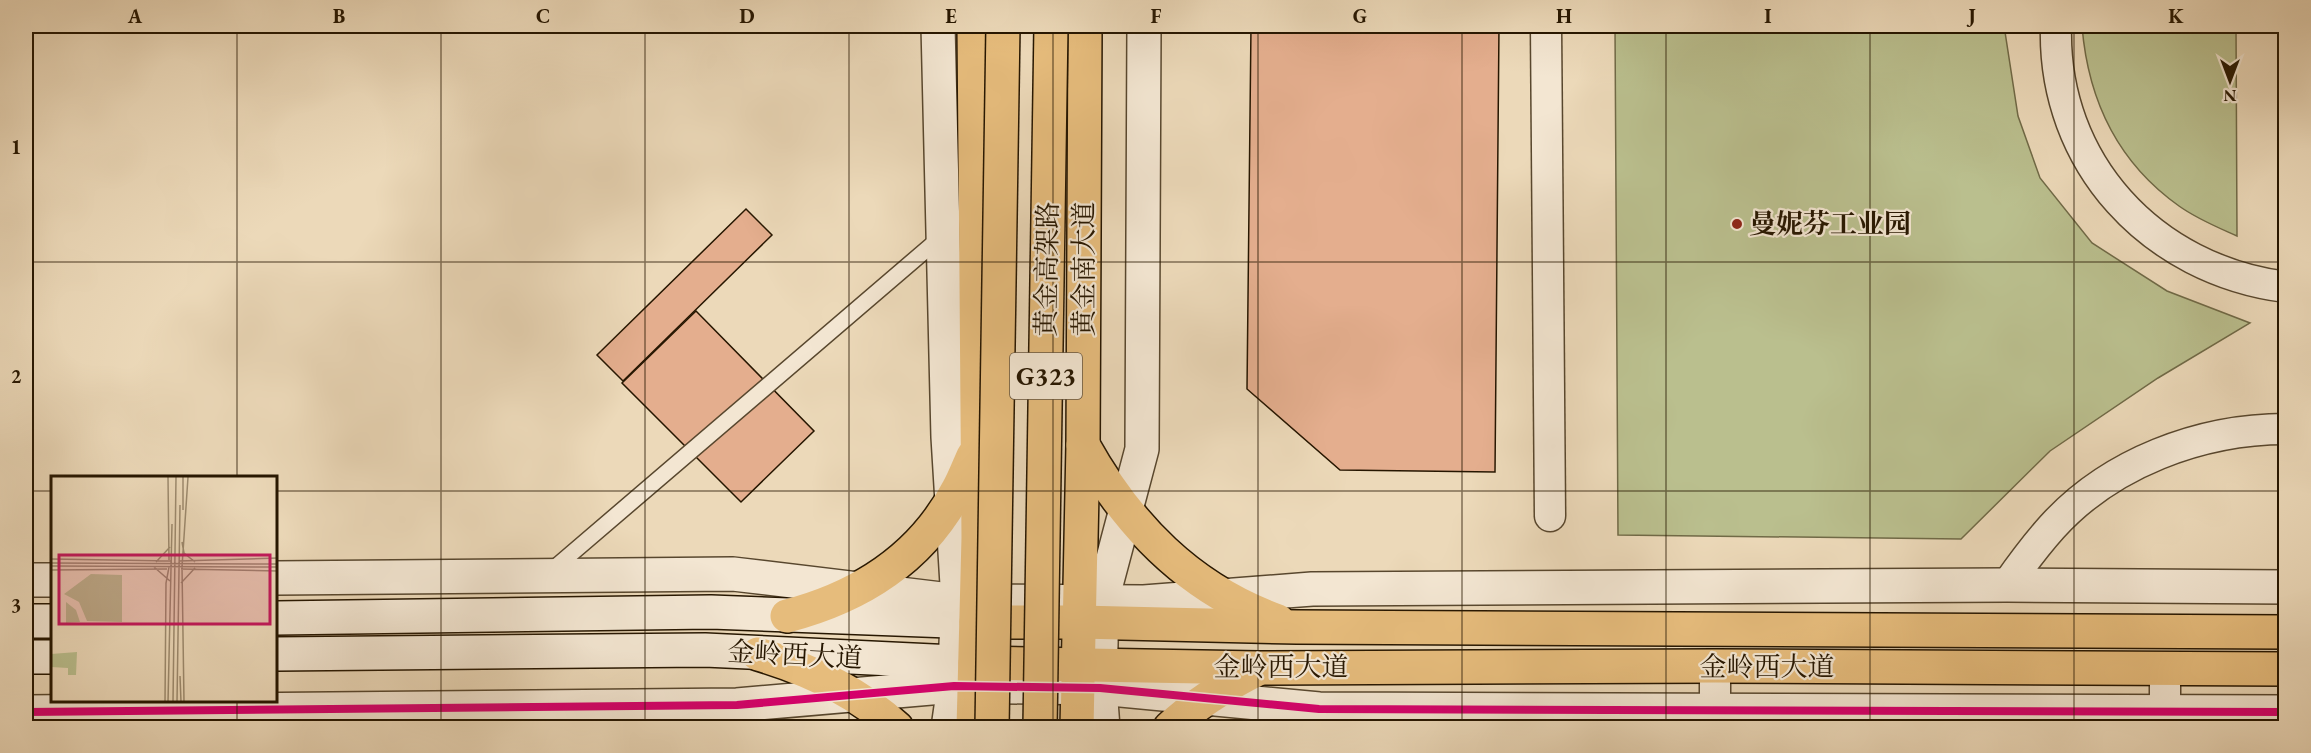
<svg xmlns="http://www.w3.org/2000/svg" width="2311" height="753" viewBox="0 0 2311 753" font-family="'EB Garamond','Noto Serif SC',serif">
	<rect width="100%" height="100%" fill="#ecd9b9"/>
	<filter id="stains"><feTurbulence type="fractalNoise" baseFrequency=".00333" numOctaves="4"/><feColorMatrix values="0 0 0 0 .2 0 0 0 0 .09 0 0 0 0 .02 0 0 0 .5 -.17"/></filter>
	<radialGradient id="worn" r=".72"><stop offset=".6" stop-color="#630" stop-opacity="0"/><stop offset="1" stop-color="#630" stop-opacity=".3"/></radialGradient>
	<g fill="#babf8e" stroke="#706a47" stroke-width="1.5">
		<polygon points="1615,26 1730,26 2005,32 2018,116 2040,178 2092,243 2167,291 2250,323 2158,378 2050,451 1961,539 1618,535"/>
		<path d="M2082 26H2236L2237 236C2217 227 2197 219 2179 206 2117 162 2088 100 2082 26Z"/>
	</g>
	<g fill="#e4ae8e" stroke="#261600" stroke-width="1.5">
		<polygon points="1251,26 1499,26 1495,472 1340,470 1247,389"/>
		<polygon points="746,209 772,235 623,381 597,355"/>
		<polygon points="696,311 814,431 741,502 622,383"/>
	</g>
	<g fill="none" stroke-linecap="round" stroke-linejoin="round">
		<defs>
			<polyline id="service" points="551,571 941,237"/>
			<g id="minor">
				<polyline points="1546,26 1550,516"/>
				<path d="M2056 26C2052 163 2152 270 2286 287"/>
				<path d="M2007 585C2021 565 2035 546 2052 527 2110 463 2200 429 2286 429"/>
				<polyline points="2165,668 2165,728"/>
				<polyline points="1715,728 1715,666"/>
			</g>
			<g id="tertiary">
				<polyline points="938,26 948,437 958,601 954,686 948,728"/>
				<polyline points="276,578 733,574 958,601 1144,602 1312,589 2007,585 2286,587"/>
				<polyline points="26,580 52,580"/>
				<polyline points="26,712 737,705 954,686 1100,688 1319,709 2286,712"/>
				<polyline points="1103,728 1100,688 1102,600 1142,449 1144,26"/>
			</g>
			<g id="secondary">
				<polyline points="276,618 711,612 976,622"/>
				<polyline points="26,621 52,621"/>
				<polyline points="276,654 705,650 975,663"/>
				<polyline points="26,657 52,657"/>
			</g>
			<g id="primary">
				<path d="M1083 445C1128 526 1189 589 1278 621"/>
				<path d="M787 616C860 597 922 558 958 489 964 478 968 467 973 456"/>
				<polyline points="976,622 1079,622 1297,627 2286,632"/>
				<path d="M758 654C809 669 857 691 897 728"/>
				<polyline points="975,663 1259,668 1715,666 2286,669"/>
				<polyline points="973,728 978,538 974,26"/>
				<polyline points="1077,728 1083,445 1085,26"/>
				<path d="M1170 728C1196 703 1226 685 1258 669"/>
			</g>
		</defs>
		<use href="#service" stroke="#58472e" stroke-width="18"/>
		<use href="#minor" stroke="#58472e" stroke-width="33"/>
		<use href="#tertiary" stroke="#58472e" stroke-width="36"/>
		<use href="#secondary" stroke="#261600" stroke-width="36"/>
		<use href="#primary" stroke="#261600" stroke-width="36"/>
		<use href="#service" stroke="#f3e6d2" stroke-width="15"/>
		<use href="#minor" stroke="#f3e6d2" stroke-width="30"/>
		<use href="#tertiary" stroke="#f3e6d2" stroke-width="33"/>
		<use href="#secondary" stroke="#f3e6d2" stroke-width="33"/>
		<use href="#primary" stroke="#e6bc7c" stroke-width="33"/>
		<defs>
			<g id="trunk-bridge">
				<polyline points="992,728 1003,26"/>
				<polyline points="1040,728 1051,26"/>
			</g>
		</defs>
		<use href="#trunk-bridge" stroke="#261600" stroke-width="36" stroke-linecap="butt"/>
		<use href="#trunk-bridge" stroke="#e6bc7c" stroke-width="33"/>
		<defs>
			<polyline id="cycleway" points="26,712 737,705 954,686 1100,688 1319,709 2286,712"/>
		</defs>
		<use href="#cycleway" stroke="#f3e6d2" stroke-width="11"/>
		<use href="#cycleway" stroke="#d6006c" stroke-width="8"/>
	</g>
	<path fill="none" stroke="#261600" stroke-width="1.5" stroke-opacity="0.55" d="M237 26V477M441 26V728M645 26V728M849 26V728M1053 26V728M1258 26V728M1462 26V728M1666 26V728M1870 26V728M2074 26V728M26 262H2286M26 491H52M276 491H2286M237 700V728"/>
	<circle fill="#8f2418" stroke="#f3e6d2" stroke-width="2" cx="1737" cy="224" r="6"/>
	<g text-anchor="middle" stroke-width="4.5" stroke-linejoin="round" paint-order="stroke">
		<rect fill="#f3e6d2" stroke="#64543f" stroke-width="1.5" x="1010" y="353" width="72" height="46" rx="4.5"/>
		<g font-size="26" font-weight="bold" fill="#261600">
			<text x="1046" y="385">G323</text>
		</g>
		<g font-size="27" font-weight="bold" fill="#261600" stroke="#f3e6d2" text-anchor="start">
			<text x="1749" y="233">曼妮芬工业园</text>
		</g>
		<g font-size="27" fill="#261600" stroke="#f3e6d2">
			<text transform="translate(1047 269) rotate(-89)" y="9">黄金高架路</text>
			<text transform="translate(1084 269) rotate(-90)" y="9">黄金南大道</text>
			<text transform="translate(795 655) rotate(3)" y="9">金岭西大道</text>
			<text x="1281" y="676">金岭西大道</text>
			<text x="1767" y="676">金岭西大道</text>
		</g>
	</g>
	<g transform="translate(51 476)">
		<rect width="226" height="226" fill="#ecd9b9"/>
		<path d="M40 98 71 99V146L36 145 28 126 13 118ZM15 126 25 134 29 146 15 147ZM0 178 26 176 25 199H17V192L0 191Z" fill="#babf8e"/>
		<path fill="none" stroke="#9d8b6f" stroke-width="1.5" d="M117 1 118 84M132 34V1M131 66 133 77 144 86M0 83 121 85M128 85 227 82M105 86 119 71M0 87 227 88M0 90 227 91M103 91 119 105M130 93 227 95M0 94 116 93M130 107 144 92M129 200 130 226M114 226 115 107 118 91M117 226 121 48M122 226 125 1M126 226 129 29M133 226 131 91 137 1"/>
		<path fill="#c2185b" fill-opacity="0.15" stroke="#c2185b" stroke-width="3" d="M8 79H219V148H8Z"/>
		<rect width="226" height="226" fill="none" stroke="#261600" stroke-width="3"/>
	</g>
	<rect width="2311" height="753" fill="none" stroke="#ecd9b9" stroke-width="66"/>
	<g transform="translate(2230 81) rotate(180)" stroke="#f3e6d2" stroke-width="4.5" paint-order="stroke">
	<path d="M0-4.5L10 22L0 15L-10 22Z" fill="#261600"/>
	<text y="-9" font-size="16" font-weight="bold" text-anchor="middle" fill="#261600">N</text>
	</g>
	<rect x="33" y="33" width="2245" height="687" fill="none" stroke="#261600" stroke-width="2"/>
	<g font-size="20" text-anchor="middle" font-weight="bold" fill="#261600">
		<text x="135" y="23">A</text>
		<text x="339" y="23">B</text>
		<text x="543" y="23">C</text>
		<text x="747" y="23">D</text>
		<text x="951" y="23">E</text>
		<text x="1156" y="23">F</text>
		<text x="1360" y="23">G</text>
		<text x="1564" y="23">H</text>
		<text x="1768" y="23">I</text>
		<text x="1972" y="23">J</text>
		<text x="2176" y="23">K</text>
		<text x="16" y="154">1</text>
		<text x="16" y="383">2</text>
		<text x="16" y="612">3</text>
	</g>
	<rect width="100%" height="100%" filter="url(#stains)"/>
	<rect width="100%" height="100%" fill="url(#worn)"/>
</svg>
